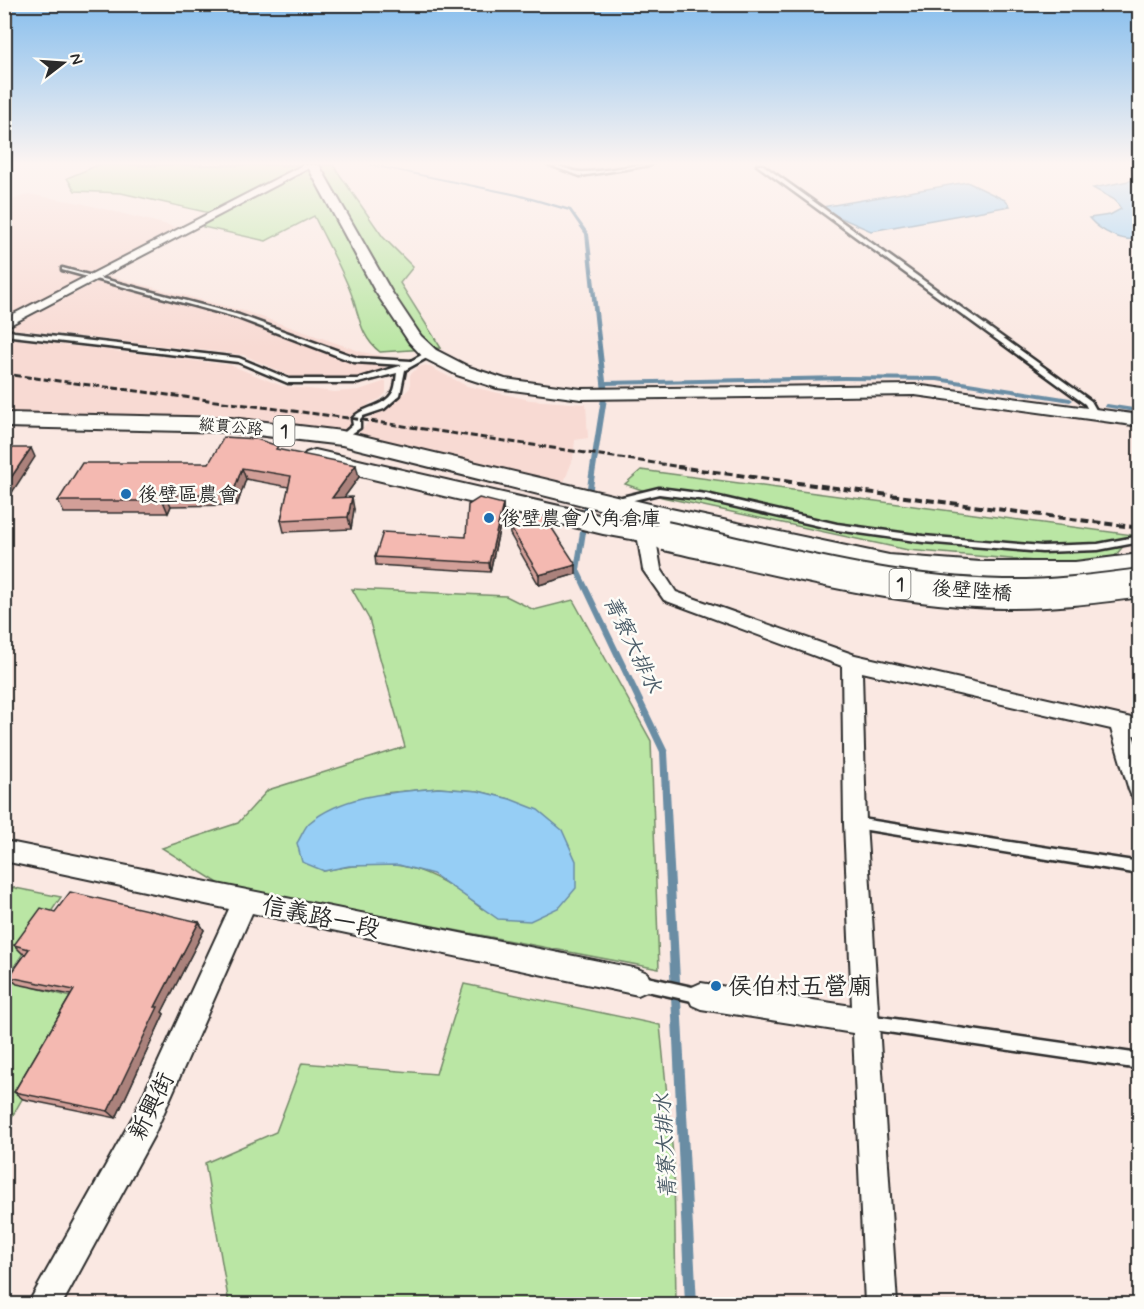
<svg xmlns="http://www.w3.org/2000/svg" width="1144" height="1309" viewBox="0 0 1144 1309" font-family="Mynerve,'LXGW WenKai TC',sans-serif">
	<rect width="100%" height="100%" fill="#fae8e2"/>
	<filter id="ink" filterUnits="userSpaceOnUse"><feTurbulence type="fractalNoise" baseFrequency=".0167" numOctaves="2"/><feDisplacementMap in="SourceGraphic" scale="12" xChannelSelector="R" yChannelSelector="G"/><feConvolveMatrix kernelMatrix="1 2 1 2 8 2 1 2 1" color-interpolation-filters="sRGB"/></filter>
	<g filter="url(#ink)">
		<g fill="#f8dad3">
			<polygon points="28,194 80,203 184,229 5,322 5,203"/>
			<polygon points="109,276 244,311 362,352 390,358 381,374 336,384 292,377 244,355 15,329 13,325"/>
			<polygon points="5,338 230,365 282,386 335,392 359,390 386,381 386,393 380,399 370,403 344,432 229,417 5,414"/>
			<polygon points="426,365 467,386 530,400 586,404 588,438 575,440 573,459 564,482 358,434 374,415 388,408 410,388 410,375 418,367"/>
		</g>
		<g fill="#bae6a4" stroke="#728868" stroke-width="1.5" fill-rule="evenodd">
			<path d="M98 165H333L383 237 413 267 400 283 441 348 380 352C360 337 359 314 351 293 341 267 326 241 314 216L266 241 203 227 210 213 121 193 75 191 67 178Z"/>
			<polygon points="641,470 1133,535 1108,564 1069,564 908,550 662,497 625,484"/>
			<path d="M352 589 506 596 534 610 573 600 651 741 659 969 223 886 162 848 238 823 268 790 405 747 369 619ZM438 788 478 791 510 799 482 909C428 864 393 856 324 871L384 793Z"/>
			<polygon points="5,886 61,897 5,980 79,999 5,1129"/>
			<polygon points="464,984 660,1025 674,1165 676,1304 229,1304 205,1163 276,1132 302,1063 436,1074"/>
		</g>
		<g fill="#96cef5" stroke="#6b8da4" stroke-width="1.5">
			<path d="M1139 179V239C1122 242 1101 232 1089 218L1110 215 1121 209 1115 200 1093 188Z"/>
			<polygon points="967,182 1005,200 1010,206 871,231 825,211 822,207"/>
			<path d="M438 788 478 791 510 799 538 810 562 830 576 861V888L560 907 530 921 498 919 433 874 399 865 349 866 324 871 302 862 297 843C301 837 304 828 309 823 344 794 394 792 438 788Z"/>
		</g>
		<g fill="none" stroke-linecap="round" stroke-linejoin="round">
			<g fill="#6b8da4" fill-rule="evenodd">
				<polygon points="368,165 375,165 518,194 571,209 589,234 606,381 844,376 937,377 1070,398 1073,400 1070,402 937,381 844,380 607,385 608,392 580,570 668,752 697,1304 685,1304 660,752 574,570 602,392 585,234 569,211 517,196"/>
				<polygon points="1107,404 1140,409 1140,413 1105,407 1104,406"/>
			</g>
			<defs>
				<g id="service">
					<path d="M549 165C561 165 571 172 582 172 605 172 628 165 651 165L580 176Z"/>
					<polygon points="757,165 763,165 1091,401 1099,415 1098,417 1092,417 1085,404"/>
					<path d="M62 268 239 315 358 358 411 361 427 352 434 354 405 370 400 395 384 409 363 416 360 419V428L342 440 338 438 353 425 352 419C362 406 384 408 393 392 396 388 396 378 397 373L358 383H288L238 362 12 336 4 333V328L14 332 239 358 289 379H358L403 365 354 362 235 317 62 270Z"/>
					<polygon points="659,488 706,494 837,524 923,536 1042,546 1098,544 1140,536 1140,542 1098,550 1042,552 923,542 837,530 706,500 659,494 613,505 609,502 610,500"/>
					<polygon points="855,818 1140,862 1140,874 855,828 851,827 849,823 851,819"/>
					<polygon points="638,975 701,989 706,991 708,996 706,1001 701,1003 638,989 633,987 631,982 633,977"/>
					<polygon points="867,1015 1140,1054 1140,1069 867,1029 862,1027 860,1022 862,1017"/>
				</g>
				<g id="minor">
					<polygon points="303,165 315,165 4,328 4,319"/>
					<polygon points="646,529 655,534 661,569 676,592 855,655 1140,720 1140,736 1133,735 1140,754 1140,799 1132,797 1129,790 1111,729 862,672 866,823 897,1304 865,1304 853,1033 701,1009 692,1005 688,996 692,987 701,983 852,1006 844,823 842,666 664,600 643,570 637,534"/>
					<polygon points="4,841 638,969 647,973 651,982 647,991 638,995 252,913 154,1135 62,1304 28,1304 134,1115 229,909 4,861"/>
				</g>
				<polygon id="tertiary" points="307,165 319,165 391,291 421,336 436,350 469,367 505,379 581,389 915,385 1140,415 1140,426 915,395 581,399 497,388 457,375 424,358 409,342 375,291"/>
				<g id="primary">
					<polygon points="4,413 231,418 342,431 671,509 889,555 980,562 1075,562 1140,554 1140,573 1075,582 980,582 889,573 671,527 342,445 231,432 4,427"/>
					<polygon points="315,450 603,516 665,527 675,530 679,536 675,542 665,545 603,534 306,463 302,458 306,453"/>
				</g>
			</defs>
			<use href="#service" stroke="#2b2b2b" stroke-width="5"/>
			<use href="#minor" stroke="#2b2b2b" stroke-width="4"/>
			<use href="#tertiary" stroke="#2b2b2b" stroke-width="4"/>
			<use href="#primary" stroke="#2b2b2b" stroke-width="4"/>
			<use href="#service" fill="#fdfcf7" fill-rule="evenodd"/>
			<use href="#minor" fill="#fdfcf7" fill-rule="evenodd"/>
			<use href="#tertiary" fill="#fdfcf7" fill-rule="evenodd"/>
			<use href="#primary" fill="#fdfcf7" fill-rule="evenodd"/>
			<polyline stroke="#2b2b2b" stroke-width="3" stroke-dasharray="7 3" stroke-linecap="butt" points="4,374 356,419 688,468"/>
			<polyline stroke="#2b2b2b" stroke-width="4" stroke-dasharray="8 4" stroke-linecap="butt" points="677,467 1140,528"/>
			<defs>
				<path id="primary-bridge" d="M665 536C776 560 889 592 1003 594 1049 595 1095 589 1140 583"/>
			</defs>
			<use href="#primary-bridge" stroke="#2b2b2b" stroke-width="32" stroke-linecap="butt"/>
			<use href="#primary-bridge" stroke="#fdfcf7" stroke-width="28"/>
		</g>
		<g fill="#d29f98" stroke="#2b2b2b" stroke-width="1.5">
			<polygon points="279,450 359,477 344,497 354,509 351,529 284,532 281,520 289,487 246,479 237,505 171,506 168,513 64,513 58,501 209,463"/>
			<polygon points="503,504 503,512 490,572 376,565 375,557 466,537"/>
			<polygon points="509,525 576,574 539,585 510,534"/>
			<polygon points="55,912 199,922 204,930 162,1012 164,1014 116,1118 23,1099 14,1092 71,995 17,984 9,977 25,954 22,953 14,945"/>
		</g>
		<g fill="#ab827c" stroke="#2b2b2b" stroke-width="1.5">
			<polygon points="31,448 35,457 4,505 4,488"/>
			<polygon points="356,465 359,477 335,510 332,498"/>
			<polygon points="242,468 246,479 237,505 233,493"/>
			<polygon points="166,495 171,506 168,513 163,501"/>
			<polygon points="352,497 354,509 351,529 348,517"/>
			<polygon points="503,504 503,512 490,572 489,563"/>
			<polygon points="576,565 576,574 539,585 539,575"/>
			<polygon points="199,922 204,930 162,1012 164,1014 116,1118 108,1111 155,1007"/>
		</g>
		<g fill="#f4b9b1" stroke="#2b2b2b" stroke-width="1.5">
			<polygon points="224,437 256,439 278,446 276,449 356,465 332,498 352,497 348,517 281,520 291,476 242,468 233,493 166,495 163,501 58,501 82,463 209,463"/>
			<polygon points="4,448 31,448 4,488"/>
			<polygon points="479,498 503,504 489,563 375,557 383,532 466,537 468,505"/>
			<polygon points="544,516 576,565 539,575 509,525"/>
			<polygon points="70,892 199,922 155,1007 158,1007 108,1111 14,1092 74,990 9,977 29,949 14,945 41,908 55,912"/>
		</g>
	</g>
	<linearGradient id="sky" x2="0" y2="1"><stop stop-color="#87beed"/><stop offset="0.47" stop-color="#fdf5f2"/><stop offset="1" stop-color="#fdf5f2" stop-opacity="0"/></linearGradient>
	<rect width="1144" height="348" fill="url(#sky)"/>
	<g fill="#1f6fb2" stroke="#fdfcf7" stroke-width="2">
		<circle cx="126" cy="494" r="6"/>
		<circle cx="489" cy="518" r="6"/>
		<circle cx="716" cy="986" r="6"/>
	</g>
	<g text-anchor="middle" stroke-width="5" stroke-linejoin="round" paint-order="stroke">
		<g font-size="16" fill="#2b2b2b" stroke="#fdfcf7">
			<text transform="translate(231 426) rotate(5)" y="6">縱貫公路</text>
		</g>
		<g fill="#fdfcf7" stroke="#6a6a68" stroke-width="1.5">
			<rect x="273.5" y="416" width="21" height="30" rx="4.5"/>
			<rect x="889.5" y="569" width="21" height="30" rx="4.5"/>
		</g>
		<g font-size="18" font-weight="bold" fill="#2b2b2b">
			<text x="284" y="437">1</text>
			<text x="900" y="590">1</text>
		</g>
		<g font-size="20" fill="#2b2b2b" stroke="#fdfcf7" text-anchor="start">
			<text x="138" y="501">後壁區農會</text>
			<text x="501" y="525">後壁農會八角倉庫</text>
		</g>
		<g font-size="20" fill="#2b2b2b" stroke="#fdfcf7">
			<text transform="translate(972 590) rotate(4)" y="7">後壁陸橋</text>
		</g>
		<g font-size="21" font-style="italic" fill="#4b5c68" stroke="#fdfcf7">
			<text transform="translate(633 644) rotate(64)" y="7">菁寮大排水</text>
			<text transform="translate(665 1146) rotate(-93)" y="7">菁寮大排水</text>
		</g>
		<g font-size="24" fill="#2b2b2b" stroke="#fdfcf7">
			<text transform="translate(321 917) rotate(12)" y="8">信義路一段</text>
			<text transform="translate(151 1106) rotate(-64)" y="8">新興街</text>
		</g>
		<g font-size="24" fill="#2b2b2b" stroke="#fdfcf7" text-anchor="start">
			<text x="728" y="994">侯伯村五營廟</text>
		</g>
	</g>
	<rect width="1144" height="1309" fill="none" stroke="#fdfcf7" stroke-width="24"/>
	<rect x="12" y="12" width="1120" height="1285" fill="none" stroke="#2b2b2b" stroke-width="2" filter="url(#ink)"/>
	<g transform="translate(63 63) rotate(73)" stroke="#fdfcf7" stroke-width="4.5" paint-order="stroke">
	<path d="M0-4.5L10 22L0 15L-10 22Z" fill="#2b2b2b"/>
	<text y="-9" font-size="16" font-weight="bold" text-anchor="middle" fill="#2b2b2b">N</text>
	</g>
</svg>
